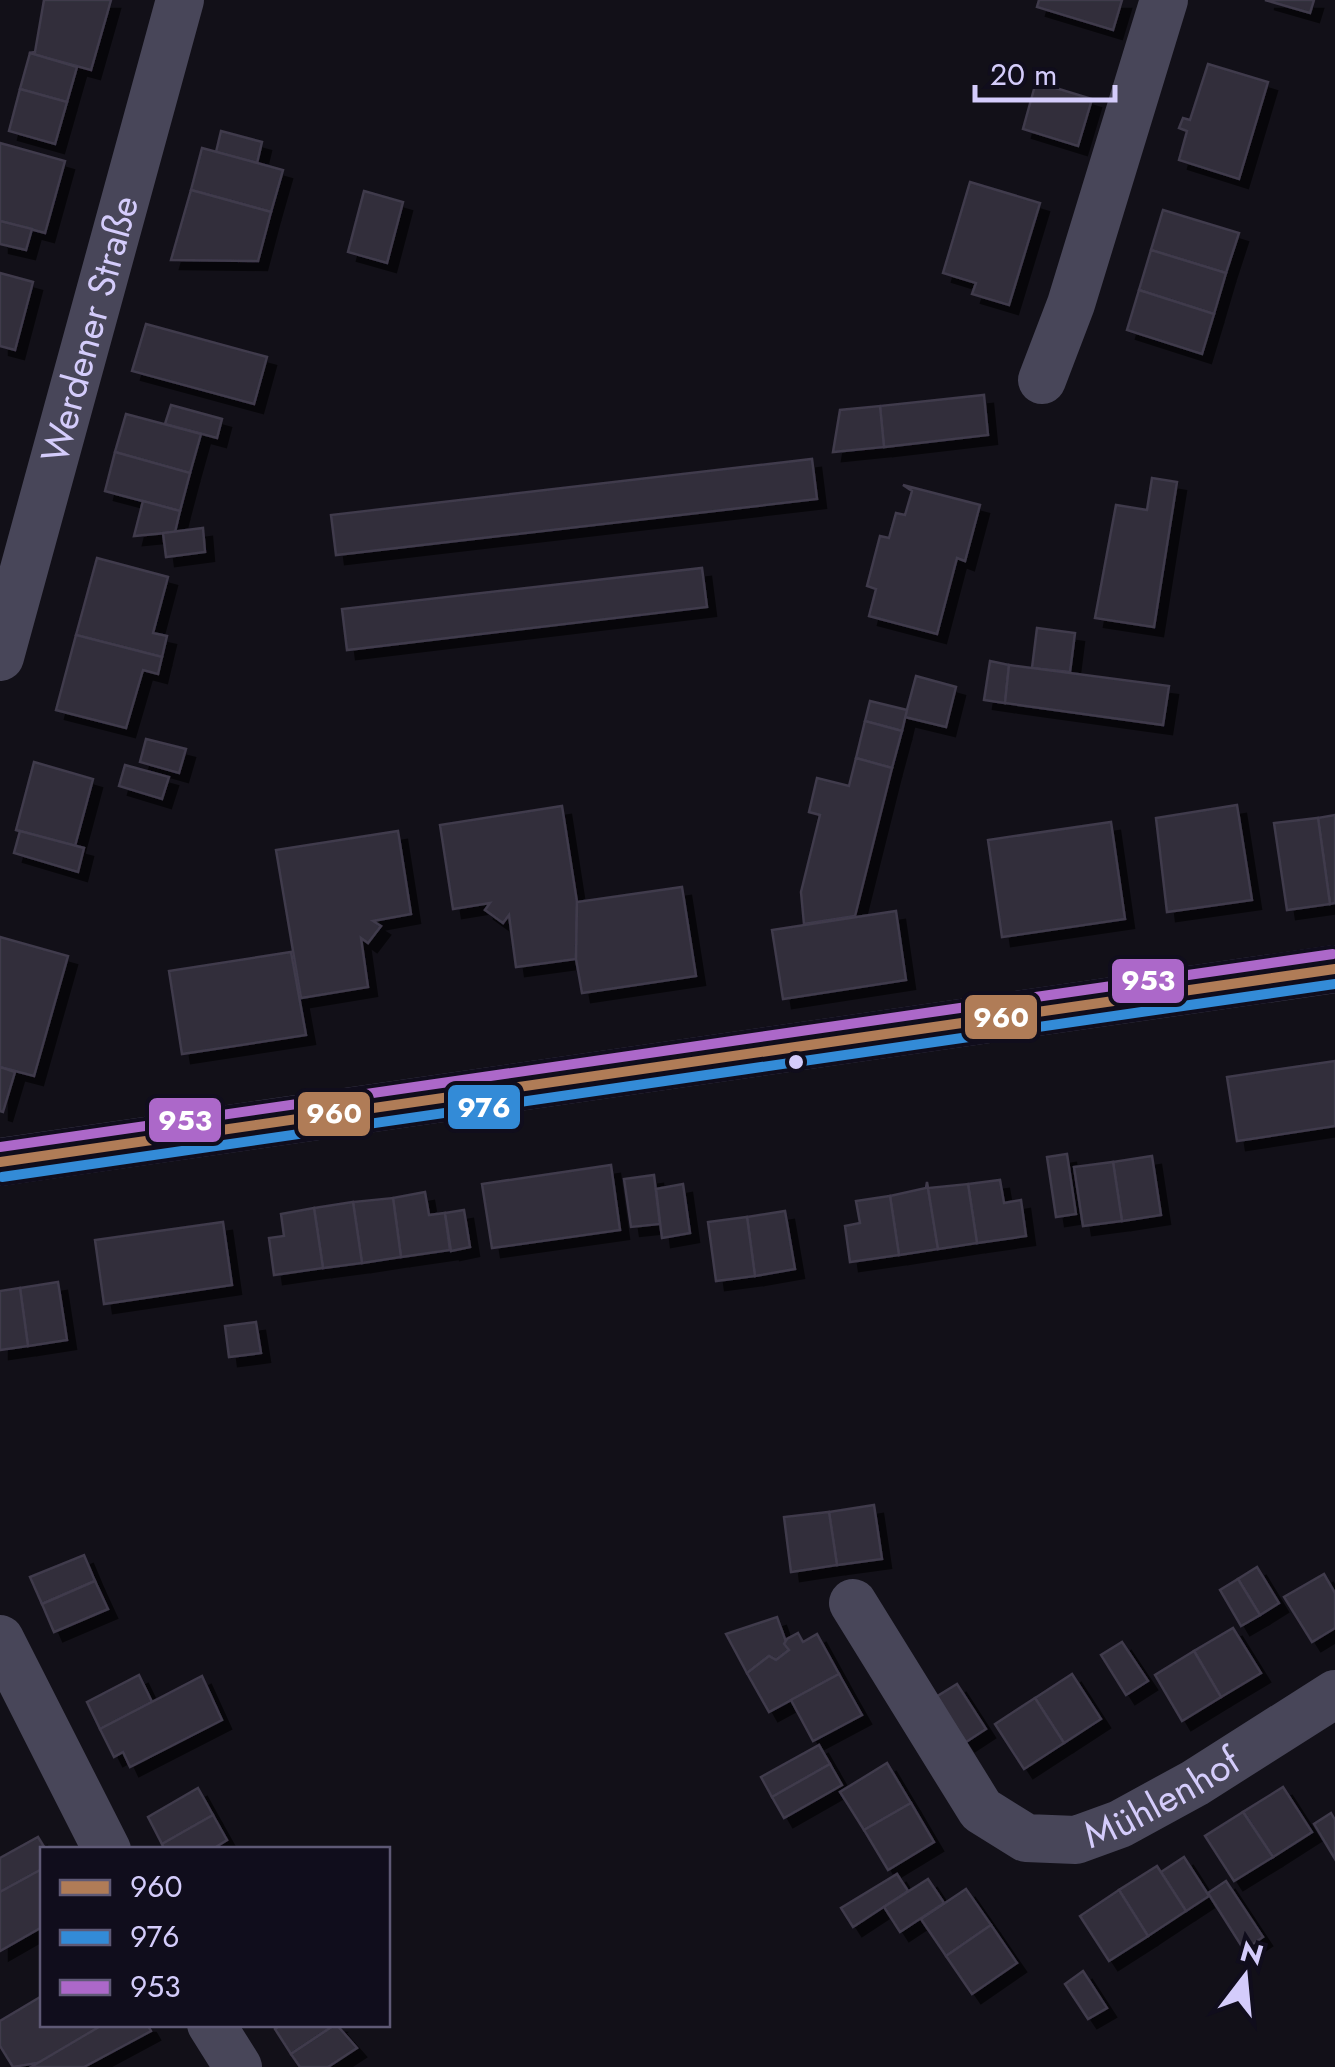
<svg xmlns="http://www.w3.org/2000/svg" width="1335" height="2067" viewBox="0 0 1335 2067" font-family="Jost,sans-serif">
	<defs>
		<filter id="shadow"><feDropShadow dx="9" dy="9" stdDeviation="0" flood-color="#0009"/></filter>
	</defs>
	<rect width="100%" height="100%" fill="#121018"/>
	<g fill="#302e3a" stroke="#3f3a4c" stroke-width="2.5" filter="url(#shadow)">
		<polygon points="44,0 111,0 91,70 29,53 35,52"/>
		<polygon points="1039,0 1122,0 1113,30 1037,7"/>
		<polygon points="1265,0 1314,0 1310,13"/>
		<polygon points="30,53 77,67 67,102 20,89"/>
		<polygon points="1208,64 1268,82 1239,179 1179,160 1187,131 1179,128 1183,118 1190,120"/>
		<polygon points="1036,82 1092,99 1078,146 1023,129"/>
		<polygon points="20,89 67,102 55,144 9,131"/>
		<polygon points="221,131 262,142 257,163 216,152"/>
		<polygon points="0,143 65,161 45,233 0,221"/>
		<polygon points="202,148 283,170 271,212 191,190"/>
		<polygon points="970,182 1040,203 1009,305 972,294 976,283 943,273"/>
		<polygon points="191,190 271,212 258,261 171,260"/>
		<polygon points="364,191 403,202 387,263 348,252"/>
		<polygon points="1163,210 1239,233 1226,273 1151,250"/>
		<polygon points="0,221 32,229 26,250 0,244"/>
		<polygon points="1151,250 1226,273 1214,314 1139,290"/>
		<polygon points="0,273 33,282 15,350 0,346"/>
		<polygon points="1139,290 1214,314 1202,354 1127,330"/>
		<polygon points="146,324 267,357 254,404 132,371"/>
		<polygon points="984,395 988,435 884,447 880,406"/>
		<polygon points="171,405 222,419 217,438 165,424"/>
		<polygon points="880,406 884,447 833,452 840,410"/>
		<polygon points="126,414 201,434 190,473 115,452"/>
		<polygon points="115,452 190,473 180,511 105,491"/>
		<polygon points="812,459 817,499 336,555 331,515"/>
		<polygon points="1152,478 1177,482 1154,627 1095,618 1116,505 1147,510"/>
		<polygon points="903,485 980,505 965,561 957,558 937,634 869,616 876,589 867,586 880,536 889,538 896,513 905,515 912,491"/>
		<polygon points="143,501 180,511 175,532 134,536"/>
		<polygon points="203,528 205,552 166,557 163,533"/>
		<polygon points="97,558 168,577 153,633 167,636 162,657 76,635"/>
		<polygon points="702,568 707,607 347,650 342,609"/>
		<polygon points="1037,628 1075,633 1070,672 1032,668"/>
		<polygon points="76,635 162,657 158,674 143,670 126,728 56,710"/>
		<polygon points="990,661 1009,665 1005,703 984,700"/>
		<polygon points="1009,665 1169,686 1163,725 1005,703"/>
		<polygon points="916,676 956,687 946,727 905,717"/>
		<polygon points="870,701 907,710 902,731 865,721"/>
		<polygon points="865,721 902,731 892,768 856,758"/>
		<polygon points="146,739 186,749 179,773 140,762"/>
		<polygon points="856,758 892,768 855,916 804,924 801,892 820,815 809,812 817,778 849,786"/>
		<polygon points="34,762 93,779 75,846 16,830"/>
		<polygon points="125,765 169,777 162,799 119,786"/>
		<polygon points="1237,805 1252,900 1167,912 1156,818"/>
		<polygon points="562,806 577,902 576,959 516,967 509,915 503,923 485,910 490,903 453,909 440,825"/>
		<polygon points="1335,815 1335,903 1330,904 1318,818"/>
		<polygon points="1318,818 1330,904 1287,910 1274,823"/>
		<polygon points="1111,822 1125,919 1002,937 988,840"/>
		<polygon points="20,831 84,848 78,872 14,853"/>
		<polygon points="398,831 411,914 373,921 381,926 368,943 361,938 368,987 301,998 276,850"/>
		<polygon points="682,887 696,976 582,993 576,959 577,902"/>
		<polygon points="896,911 906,980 783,999 772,930"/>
		<polygon points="0,937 68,956 34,1076 0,1067"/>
		<polygon points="291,952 306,1035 182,1054 169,971"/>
		<polygon points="1335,1061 1335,1126 1237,1141 1227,1077"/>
		<polygon points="0,1067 15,1072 3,1112 0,1111"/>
		<polygon points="1067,1154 1076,1214 1056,1217 1047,1157"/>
		<polygon points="1152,1156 1161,1215 1122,1221 1113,1162"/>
		<polygon points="1113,1162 1122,1221 1083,1226 1074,1167"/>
		<polygon points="611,1165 620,1230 492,1248 482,1184"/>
		<polygon points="654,1175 660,1224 631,1227 624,1179"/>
		<polygon points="1000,1180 1004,1203 1021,1200 1026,1236 977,1243 968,1184"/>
		<polygon points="927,1182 938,1249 899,1255 890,1196 926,1188"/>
		<polygon points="683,1184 690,1233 662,1238 656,1189"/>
		<polygon points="968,1184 977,1243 938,1249 928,1188"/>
		<polygon points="425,1192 429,1215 445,1213 450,1250 401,1257 393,1198"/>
		<polygon points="890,1196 899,1255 850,1262 845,1226 860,1223 856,1201"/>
		<polygon points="393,1198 401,1257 362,1263 353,1202"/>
		<polygon points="353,1202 362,1263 323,1268 314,1208"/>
		<polygon points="314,1208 323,1268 274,1275 269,1238 284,1236 281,1214"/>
		<polygon points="464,1210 470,1247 451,1251 445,1213"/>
		<polygon points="785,1211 795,1269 755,1276 747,1217"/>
		<polygon points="747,1217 755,1276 716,1281 708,1222"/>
		<polygon points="223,1222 232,1285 104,1304 95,1240"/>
		<polygon points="58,1282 67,1340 28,1346 20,1288"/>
		<polygon points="20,1288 28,1346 0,1350 0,1291"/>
		<polygon points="256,1322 261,1353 229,1357 225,1326"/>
		<polygon points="874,1505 882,1559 837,1565 829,1512"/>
		<polygon points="829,1512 837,1565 791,1572 784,1517"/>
		<polygon points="84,1555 95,1581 42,1604 30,1577"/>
		<polygon points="1257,1567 1279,1603 1260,1615 1238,1579"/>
		<polygon points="1324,1574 1335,1593 1335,1628 1312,1642 1284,1597"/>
		<polygon points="1238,1579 1260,1615 1241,1626 1220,1590"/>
		<polygon points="95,1581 108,1609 54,1632 42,1604"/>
		<polygon points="777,1617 789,1650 776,1660 769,1656 747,1673 726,1634"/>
		<polygon points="1233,1628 1261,1673 1221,1697 1194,1651"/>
		<polygon points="798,1633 803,1642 817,1634 839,1674 769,1712 747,1673 769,1656 776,1660 789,1650 784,1644 787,1639"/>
		<polygon points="1122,1642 1148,1681 1126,1695 1101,1655"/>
		<polygon points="1194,1651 1221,1697 1182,1721 1155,1675"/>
		<polygon points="839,1674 862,1715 813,1741 791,1700"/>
		<polygon points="1072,1674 1101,1719 1064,1743 1035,1698"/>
		<polygon points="139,1675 152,1702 100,1729 87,1702"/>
		<polygon points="202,1676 222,1720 130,1767 123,1752 114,1757 100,1729"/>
		<polygon points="957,1684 986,1729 966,1742 936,1697"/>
		<polygon points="1035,1698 1064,1743 1024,1769 995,1724"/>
		<polygon points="819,1745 830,1764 772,1797 761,1777"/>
		<polygon points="887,1763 911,1803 864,1830 840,1792"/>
		<polygon points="830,1764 842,1785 784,1818 772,1797"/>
		<polygon points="1283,1787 1312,1832 1273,1857 1243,1812"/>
		<polygon points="198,1788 213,1815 162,1844 148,1817"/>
		<polygon points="911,1803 934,1842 888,1870 864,1830"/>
		<polygon points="1243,1812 1273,1857 1234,1881 1205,1836"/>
		<polygon points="1331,1813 1335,1820 1335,1859 1314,1824"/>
		<polygon points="213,1815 227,1840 211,1850 165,1850 162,1844"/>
		<polygon points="38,1837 46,1850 42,1869 0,1892 0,1858"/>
		<polygon points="1184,1857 1209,1896 1186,1911 1161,1872"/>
		<polygon points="1157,1866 1186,1911 1148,1936 1119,1890"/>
		<polygon points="42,1869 42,1927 0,1951 0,1892"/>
		<polygon points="897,1874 908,1891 853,1927 841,1908"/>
		<polygon points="928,1879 944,1903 900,1932 884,1907"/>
		<polygon points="1226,1881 1263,1937 1244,1950 1208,1893"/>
		<polygon points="966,1889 991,1925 946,1956 921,1919"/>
		<polygon points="1119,1890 1148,1936 1109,1961 1080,1916"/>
		<polygon points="991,1925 1017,1963 972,1994 946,1956"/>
		<polygon points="1083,1971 1107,2008 1088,2019 1065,1984"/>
		<polygon points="42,1996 42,2024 104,2024 43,2062 13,2067 0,2046 0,2021"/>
		<polygon points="104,2024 147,2024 151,2031 84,2067 31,2067"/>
		<polygon points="282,2024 336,2024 291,2054 275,2029"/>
		<polygon points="336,2024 357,2048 328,2067 300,2067 291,2054"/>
	</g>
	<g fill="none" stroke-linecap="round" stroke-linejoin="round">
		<g stroke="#484659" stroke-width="48">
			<polyline points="1042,380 1071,304 1164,0"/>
			<path id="s1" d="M0 657 180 0"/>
			<polyline points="0,1162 1335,969"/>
			<path id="s2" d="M853 1603 981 1810 1026 1838 1076 1840 1120 1824 1195 1783 1335 1694"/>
			<polyline points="0,1639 107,1850"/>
			<polyline points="211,2024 238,2067"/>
		</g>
		<defs>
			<polyline id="bus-1" points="0,1162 1335,969"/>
			<polyline id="bus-2" points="2,1177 1335,984"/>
			<polyline id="bus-3" points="0,1147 1333,954"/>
		</defs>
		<use href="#bus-1" stroke="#100d1c" stroke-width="18"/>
		<use href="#bus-2" stroke="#100d1c" stroke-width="18"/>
		<use href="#bus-3" stroke="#100d1c" stroke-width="18"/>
		<use href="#bus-1" stroke="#b07c57" stroke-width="10"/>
		<use href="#bus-2" stroke="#338bd7" stroke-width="10"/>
		<use href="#bus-3" stroke="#ac68c9" stroke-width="10"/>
	</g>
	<circle fill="#d4ccfb" stroke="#100d1c" stroke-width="4" cx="796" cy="1062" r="9"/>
	<g text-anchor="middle" stroke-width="8" stroke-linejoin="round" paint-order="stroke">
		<g font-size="38" fill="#d4ccfb" stroke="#100d1c">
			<text dy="13" stroke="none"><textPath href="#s1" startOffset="340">Werdener Straße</textPath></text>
			<text dy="13" stroke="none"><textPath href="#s2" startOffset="442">Mühlenhof</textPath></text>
		</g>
	</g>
	<g stroke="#100d1c" stroke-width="4">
		<rect x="1110" y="957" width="76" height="48" rx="10" fill="#ac68c9"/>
		<rect x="963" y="993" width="76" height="48" rx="10" fill="#b07c57"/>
		<rect x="446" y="1083" width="76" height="48" rx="10" fill="#338bd7"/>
		<rect x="296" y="1090" width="76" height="48" rx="10" fill="#b07c57"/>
		<rect x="147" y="1096" width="76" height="48" rx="10" fill="#ac68c9"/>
	</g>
	<g font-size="28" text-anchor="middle" font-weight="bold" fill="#fff">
		<text x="1148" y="990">953</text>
		<text x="1001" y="1027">960</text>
		<text x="484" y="1117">976</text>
		<text x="334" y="1123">960</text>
		<text x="185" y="1130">953</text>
	</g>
	<rect x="40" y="1847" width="350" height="180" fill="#100d1c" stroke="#5e5975" stroke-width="2.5"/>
	<rect x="60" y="1880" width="50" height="15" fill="#b07c57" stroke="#5e5975" stroke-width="2.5"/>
	<text x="130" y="1897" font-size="30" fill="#d4ccfb">960</text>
	<rect x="60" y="1930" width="50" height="15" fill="#338bd7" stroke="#5e5975" stroke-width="2.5"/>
	<text x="130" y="1947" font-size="30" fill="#d4ccfb">976</text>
	<rect x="60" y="1980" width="50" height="15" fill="#ac68c9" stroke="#5e5975" stroke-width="2.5"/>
	<text x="130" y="1997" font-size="30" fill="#d4ccfb">953</text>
	<g transform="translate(1245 1977) rotate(16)" stroke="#100d1c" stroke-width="8" paint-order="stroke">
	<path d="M0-8L18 38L0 25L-18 38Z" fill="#d4ccfb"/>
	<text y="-15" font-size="28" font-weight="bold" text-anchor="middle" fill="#d4ccfb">N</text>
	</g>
	<path d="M975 85v15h140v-15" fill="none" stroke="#d4ccfb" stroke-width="5"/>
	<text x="990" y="85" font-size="30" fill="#d4ccfb" stroke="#100d1c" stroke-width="8" paint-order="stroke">20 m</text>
</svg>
